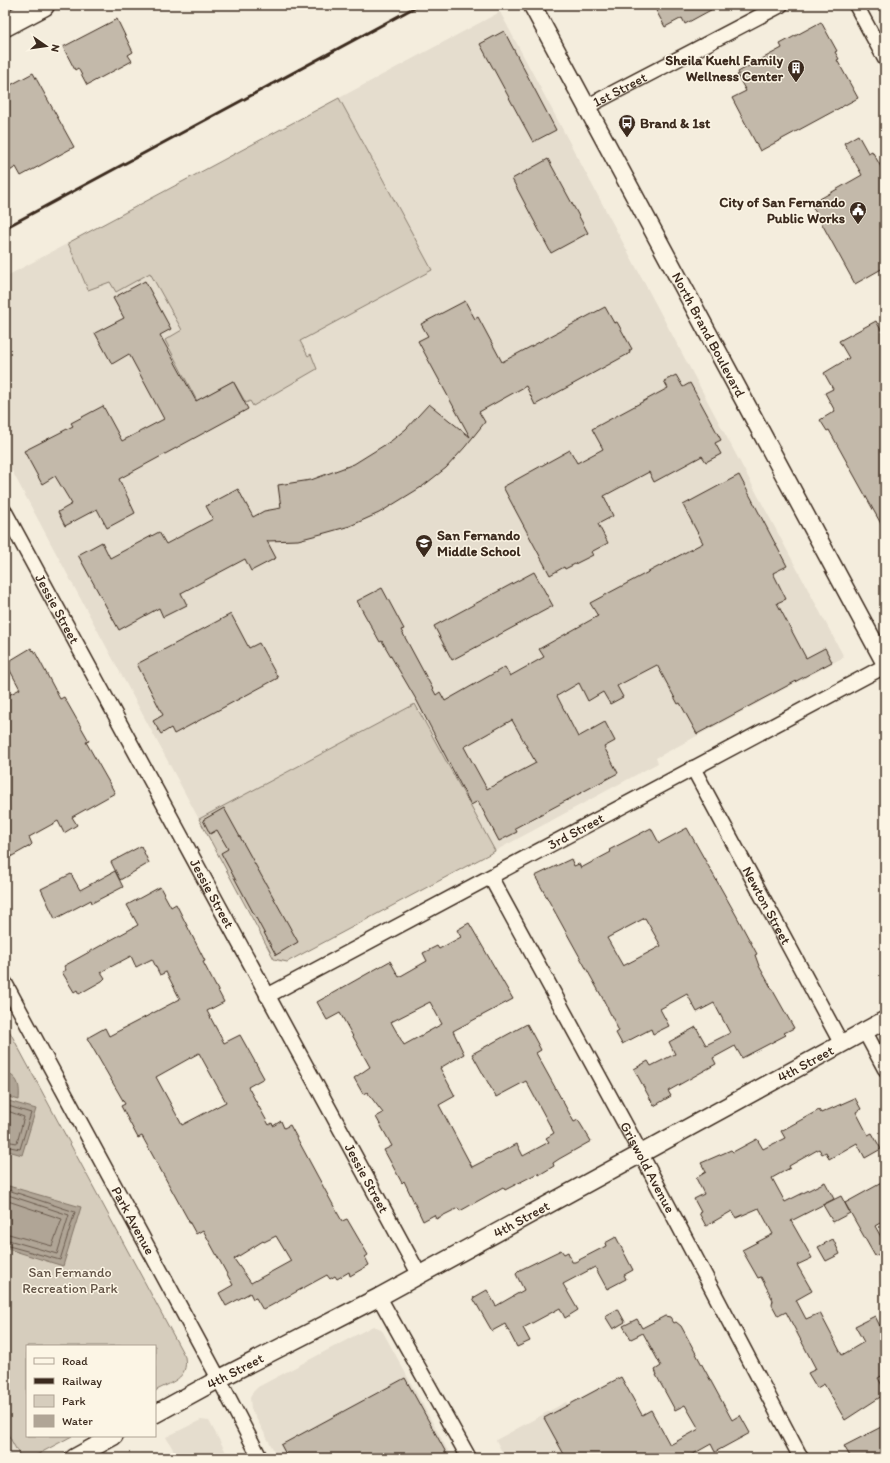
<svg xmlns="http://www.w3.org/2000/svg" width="890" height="1463" viewBox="0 0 890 1463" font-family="Itim,sans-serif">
	<rect width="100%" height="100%" fill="#f4eddd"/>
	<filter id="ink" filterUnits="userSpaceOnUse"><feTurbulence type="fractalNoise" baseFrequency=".025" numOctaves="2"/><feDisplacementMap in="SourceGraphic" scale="8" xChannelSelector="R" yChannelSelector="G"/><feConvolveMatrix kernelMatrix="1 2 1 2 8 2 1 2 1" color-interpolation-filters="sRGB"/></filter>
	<g filter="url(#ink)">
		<g fill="#e5ddce">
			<polygon points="500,12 844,657 656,758 658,763 495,851 287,962 280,962 274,959 5,458 5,277"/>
			<polygon points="373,1326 379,1328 383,1332 452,1458 278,1458 251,1409 250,1398 253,1392 258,1387"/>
			<polygon points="600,1387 621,1426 651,1410 677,1458 505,1458 496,1440 566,1402 568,1405"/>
			<polygon points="201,1420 209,1421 229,1458 178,1458 166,1437"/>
			<polygon points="5,1429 21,1458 5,1458"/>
		</g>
		<g fill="#d6cdbd" stroke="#887c6e">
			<polygon points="339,98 432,270 300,341 308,356 311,354 317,369 253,406 250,401 246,403 233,381 197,401 165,340 182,330 150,273 116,292 110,282 88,290 68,243"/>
			<polygon points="415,704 495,851 287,962 274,959 199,819"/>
			<path d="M5 1023 185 1357C189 1379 171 1382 155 1391V1346H27V1436H72L31 1458H21L5 1429Z"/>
		</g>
		<g fill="#b0a596" stroke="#817466">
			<path d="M5 1072C19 1078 20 1086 19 1100L5 1096Z"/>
			<polygon points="5,1100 36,1109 22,1155 5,1150"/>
			<polygon points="5,1185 81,1207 63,1266 5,1248"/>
		</g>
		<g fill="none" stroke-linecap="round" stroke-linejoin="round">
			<g stroke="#6a5b4e" stroke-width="1">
				<polyline points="5,1105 31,1113 20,1149 5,1146"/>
				<polyline points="5,1110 24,1117 17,1143 5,1141"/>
				<polyline points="5,1189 75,1212 60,1260 5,1245"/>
				<polyline points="5,1194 69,1215 57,1254 5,1239"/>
				<polyline points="5,1200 62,1219 52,1246 5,1233"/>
			</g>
		</g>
		<g fill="#c3b9aa" stroke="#3b2a1e" fill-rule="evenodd">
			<polygon points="653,5 720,5 685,24 682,18 665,27"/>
			<polygon points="117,19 133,52 128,55 132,61 87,85 78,68 75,70 63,47"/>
			<polygon points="821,22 837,51 835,52 839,59 837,60 858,98 760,151 732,98 746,91 737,75 739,74 738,72 782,48 780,44"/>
			<polygon points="504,31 556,130 533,142 480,44"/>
			<polygon points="33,73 74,147 21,176 16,167 5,174 5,88"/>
			<polygon points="858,135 868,153 872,151 885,174 885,267 855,284 811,204 862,175 844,143"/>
			<polygon points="548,159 588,233 551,253 512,179"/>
			<polygon points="145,281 171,329 160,335 196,401 233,381 248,409 119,479 135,513 107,528 97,509 65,526 58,512 72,504 55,476 42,484 24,451 73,426 71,423 103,406 122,441 164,419 129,354 112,364 95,333 124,318 113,298"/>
			<polygon points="465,301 475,319 478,317 502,362 605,307 614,323 617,322 632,349 629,351 630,353 535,405 526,386 479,412 485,422 465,447 446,468 423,486 379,513 350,526 325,533 298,540 267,541 276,558 251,571 245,559 181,593 187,605 163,617 159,608 119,630 78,555 102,542 110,558 159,532 166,544 213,519 206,506 238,489 253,517 264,511 281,508 278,485 311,480 354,464 391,441 406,429 429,404 470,437 418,341 428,336 421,324"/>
			<polygon points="876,321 885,337 885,531 829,430 827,431 820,420 835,411 825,393 833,389 824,373 849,358 839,341"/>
			<polygon points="676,375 683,387 690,383 721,440 715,443 721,454 706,462 702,456 654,482 649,472 604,496 613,516 598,524 608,543 591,552 593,555 565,569 564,567 550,575 503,487 570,450 577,463 603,449 592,429 668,388 664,381"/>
			<path d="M739 475 787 566 773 573 786 599 777 603 806 658 825 648 832 662 697 734 680 703 678 704 657 665 617 686 623 697 610 704 603 692 588 701 579 683 557 696 578 737 605 722 615 741 604 747 618 773 515 828 517 832 499 841 478 801 471 805 417 701 382 641 380 642 357 601 382 588 404 629 401 630 436 695 440 692 445 701 505 667 510 676 544 657 539 649 598 616 590 603 703 543 683 505ZM512 720 536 763 487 789 464 747Z"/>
			<polygon points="534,572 553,606 452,660 434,626"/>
			<polygon points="231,614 249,648 259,643 278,678 174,734 171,728 161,734 153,721 163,715 137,664"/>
			<polygon points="31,648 33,651 34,650 60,699 64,697 89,741 86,742 115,793 72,817 77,825 64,833 58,821 29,837 32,844 30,846 5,860 5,697 20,689 6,663"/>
			<polygon points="224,808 298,942 276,955 221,853 228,849 217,830 210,834 203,820"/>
			<path d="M651 828 659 843 687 828 736 915 757 954 755 955 759 966 794 1028 784 1033 786 1035 742 1058 735 1046 713 1058 716 1064 668 1091 671 1096 654 1106 634 1069 648 1061 651 1066 675 1054 669 1042 696 1027 706 1045 730 1033 714 1003 697 1012 687 994 660 1009 669 1026 653 1034 651 1029 622 1044 616 1033 619 1031 602 997 535 876 571 859 574 866 579 864 581 868 611 852 609 850ZM645 918 661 946 623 966 607 938Z"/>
			<polygon points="141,846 149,863 120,880 111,862"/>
			<polygon points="115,871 123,887 92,903 91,900 55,919 41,889 71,874 80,890"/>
			<path d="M160 887 171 907 176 904 205 961 203 962 224 1002 207 1011 224 1043 240 1035 264 1078 248 1087 269 1125 272 1123 273 1126 281 1121 284 1128 290 1125 338 1214 342 1221 347 1219 368 1255 365 1257 369 1265 350 1276 349 1272 337 1279 335 1276 330 1279 327 1275 263 1310 256 1298 253 1299 250 1293 226 1306 219 1293 233 1285 203 1230 196 1234 142 1136 138 1138 121 1106 125 1104 87 1038 105 1028 109 1036 180 999 166 972 160 975 152 959 136 967 131 956 101 972 105 978 102 981 79 994 77 990 74 992 62 972 66 970 64 966 138 925 127 905ZM199 1053 226 1102 182 1125 156 1077ZM276 1236 291 1261 251 1283 234 1259 263 1241 264 1242Z"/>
			<path d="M469 923 513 999 453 1031 464 1054 440 1068 455 1096 439 1105 472 1167 517 1144 523 1156 549 1142 546 1138 554 1133 526 1081 496 1097 472 1054 527 1024 541 1050 536 1053 562 1100 574 1122 578 1120 591 1141 559 1159 553 1163 554 1166 539 1175 538 1173 505 1190 503 1187 460 1211 458 1208 436 1219 434 1215 423 1221 404 1181 402 1183 384 1150 392 1146 376 1117 383 1113 367 1092 363 1094 354 1078 370 1067 340 1013 327 1020 317 1002 390 961 399 977 427 961 423 953 437 946 439 949 461 937 457 930ZM430 1002 442 1024 404 1045 391 1022Z"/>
			<polygon points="855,1098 861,1109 856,1112 868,1135 872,1133 881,1149 865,1158 857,1143 829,1159 826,1152 822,1154 819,1149 789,1166 790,1168 772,1178 785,1202 825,1182 834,1199 791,1221 812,1258 797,1265 812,1291 796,1300 806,1319 820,1313 842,1355 864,1342 855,1326 875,1316 885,1336 885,1374 878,1378 885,1390 885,1394 845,1420 824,1384 817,1388 808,1373 816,1369 786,1312 778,1316 772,1305 773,1300 761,1277 758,1278 742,1250 773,1234 759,1208 736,1218 732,1211 706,1226 699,1213 701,1212 694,1199 704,1194 696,1178 706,1172 701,1163 731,1150 733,1152 757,1139 763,1149 785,1138 781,1131 819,1110 821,1113"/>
			<polygon points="885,1181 885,1220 875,1226 885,1244 885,1251 875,1256 845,1203"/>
			<polygon points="841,1196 850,1213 833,1222 823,1205"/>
			<polygon points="616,1237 633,1270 624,1275 626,1279 607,1289 595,1267 563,1284 578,1310 565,1318 560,1308 523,1328 530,1341 517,1347 505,1324 492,1331 473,1298 487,1290 496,1306 524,1290 516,1274 520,1270 561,1250 564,1254 568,1252 572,1262 575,1262 606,1246 605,1243"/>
			<polygon points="833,1239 840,1254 826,1261 818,1247"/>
			<polygon points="618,1309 625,1322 613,1329 605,1316"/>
			<polygon points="665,1316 670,1317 674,1323 676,1322 681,1326 732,1420 740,1415 750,1433 715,1452 711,1444 686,1458 566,1458 544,1418 621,1377 642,1415 651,1410 670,1445 699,1429 685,1405 675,1410 656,1375 657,1375 655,1370 661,1366 643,1333 631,1339 623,1326 637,1319 642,1328"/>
			<polygon points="405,1378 449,1458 288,1458 281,1445"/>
			<polygon points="885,1425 885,1458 851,1458 844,1446"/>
		</g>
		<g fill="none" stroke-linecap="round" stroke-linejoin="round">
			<defs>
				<g id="minor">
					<polyline points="856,5 885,59"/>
					<path id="s1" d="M586 107 781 5"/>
					<path id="s2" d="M5 512 419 1274"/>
					<path id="s3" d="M693 768 841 1043"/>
					<path id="s4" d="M491 878 631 1135 801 1458"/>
					<path id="s5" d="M5 983 219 1379 260 1458"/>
					<path id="s6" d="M267 996 885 666"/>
					<polyline points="864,1030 885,1069"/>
					<polyline points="379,1297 469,1458"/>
				</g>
				<g id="tertiary">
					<path id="s7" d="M532 5 885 663"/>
					<path id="s8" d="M155 1414 219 1379 379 1297 885 1020"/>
					<polyline points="74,1458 114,1436"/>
				</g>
				<polyline id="primary" points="5,25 43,5"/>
			</defs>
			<use href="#minor" stroke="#3b2a1e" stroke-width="17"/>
			<use href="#tertiary" stroke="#3b2a1e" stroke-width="20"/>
			<use href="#primary" stroke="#3b2a1e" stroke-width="25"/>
			<use href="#minor" stroke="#fcf5e5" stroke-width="14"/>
			<use href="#tertiary" stroke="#fcf5e5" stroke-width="17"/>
			<use href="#primary" stroke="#fcf5e5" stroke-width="22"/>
			<polyline stroke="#3b2a1e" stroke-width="3" points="5,228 419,5"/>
		</g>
	</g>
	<defs>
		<symbol id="building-pin" viewBox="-11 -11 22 30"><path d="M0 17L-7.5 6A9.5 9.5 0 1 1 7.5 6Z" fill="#3b2a1e" stroke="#fcf5e5"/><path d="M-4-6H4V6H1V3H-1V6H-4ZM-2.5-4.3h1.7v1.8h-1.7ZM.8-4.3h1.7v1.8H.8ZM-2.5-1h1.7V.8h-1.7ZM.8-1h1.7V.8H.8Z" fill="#fff"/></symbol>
		<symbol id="bus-pin" viewBox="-11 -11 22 30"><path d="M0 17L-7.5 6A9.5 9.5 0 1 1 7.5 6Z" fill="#3b2a1e" stroke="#fcf5e5"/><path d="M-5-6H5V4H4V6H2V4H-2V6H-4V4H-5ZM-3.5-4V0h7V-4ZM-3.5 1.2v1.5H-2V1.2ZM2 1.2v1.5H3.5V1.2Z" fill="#fff"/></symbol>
		<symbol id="civic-pin" viewBox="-11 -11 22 30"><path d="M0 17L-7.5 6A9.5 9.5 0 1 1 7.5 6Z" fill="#3b2a1e" stroke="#fcf5e5"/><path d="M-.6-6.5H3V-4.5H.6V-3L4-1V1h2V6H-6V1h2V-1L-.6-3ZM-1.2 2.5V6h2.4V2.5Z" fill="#fff"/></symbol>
		<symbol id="school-pin" viewBox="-11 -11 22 30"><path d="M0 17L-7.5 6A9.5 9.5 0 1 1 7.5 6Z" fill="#3b2a1e" stroke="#fcf5e5"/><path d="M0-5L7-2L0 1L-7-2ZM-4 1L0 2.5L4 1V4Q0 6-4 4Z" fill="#fff"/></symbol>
	</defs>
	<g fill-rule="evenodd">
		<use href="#building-pin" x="786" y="58" width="20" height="27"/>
		<use href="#bus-pin" x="617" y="113" width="20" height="27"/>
		<use href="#civic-pin" x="848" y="200" width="20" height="27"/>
		<use href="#school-pin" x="414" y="533" width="20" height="27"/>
	</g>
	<g text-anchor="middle" stroke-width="3" stroke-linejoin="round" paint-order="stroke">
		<g font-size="14" font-weight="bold" fill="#3b2a1e" stroke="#fcf5e5" text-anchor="end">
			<text x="783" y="65">Sheila Kuehl Family<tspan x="783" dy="16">Wellness Center</tspan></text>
			<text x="640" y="128" text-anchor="start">Brand &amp; 1st</text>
			<text x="845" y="207">City of San Fernando<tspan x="845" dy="16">Public Works</tspan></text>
			<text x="437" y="540" text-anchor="start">San Fernando<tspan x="437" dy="16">Middle School</tspan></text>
		</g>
		<g font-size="14" fill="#3b2a1e" stroke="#fcf5e5">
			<text dy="5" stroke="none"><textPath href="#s1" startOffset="38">1st Street</textPath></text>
			<text dy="5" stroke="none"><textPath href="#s7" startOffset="374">North Brand Boulevard</textPath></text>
			<text dy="5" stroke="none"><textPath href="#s2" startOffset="110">Jessie Street</textPath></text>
			<text dy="5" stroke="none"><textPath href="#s6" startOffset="350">3rd Street</textPath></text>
			<text dy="5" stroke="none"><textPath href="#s2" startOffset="434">Jessie Street</textPath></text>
			<text dy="5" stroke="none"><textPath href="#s3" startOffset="156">Newton Street</textPath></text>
			<text dy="5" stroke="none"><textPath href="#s8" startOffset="739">4th Street</textPath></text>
			<text dy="5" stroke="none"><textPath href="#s4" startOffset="329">Griswold Avenue</textPath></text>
			<text dy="5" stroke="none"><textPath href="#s2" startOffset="758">Jessie Street</textPath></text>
			<text dy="5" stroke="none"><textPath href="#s8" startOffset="415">4th Street</textPath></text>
			<text dy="5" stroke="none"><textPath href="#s5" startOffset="270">Park Avenue</textPath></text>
			<text dy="5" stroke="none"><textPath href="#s8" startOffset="91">4th Street</textPath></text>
		</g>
		<g font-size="14" fill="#625346" stroke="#fcf5e5">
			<text x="70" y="1277">San Fernando<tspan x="70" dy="16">Recreation Park</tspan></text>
		</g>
	</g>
	<rect width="890" height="1463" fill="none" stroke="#fcf5e5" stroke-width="20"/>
	<rect x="10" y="10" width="870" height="1443" fill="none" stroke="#3b2a1e" stroke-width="1.5" filter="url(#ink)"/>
	<rect x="26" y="1345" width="130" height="92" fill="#fcf5e5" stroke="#afa495"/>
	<rect x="34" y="1358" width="20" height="6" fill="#fcf5e5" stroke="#afa495"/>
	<text x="62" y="1365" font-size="12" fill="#3b2a1e">Road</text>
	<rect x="34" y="1378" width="20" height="6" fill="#3b2a1e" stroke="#afa495"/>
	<text x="62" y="1385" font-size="12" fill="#3b2a1e">Railway</text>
	<rect x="34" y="1395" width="20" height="12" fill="#d6cdbd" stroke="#afa495"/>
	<text x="62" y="1405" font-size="12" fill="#3b2a1e">Park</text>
	<rect x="34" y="1415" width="20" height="12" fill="#b0a596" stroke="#afa495"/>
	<text x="62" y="1425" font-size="12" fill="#3b2a1e">Water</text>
	<g transform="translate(46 46) rotate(103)" stroke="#fcf5e5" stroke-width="3" paint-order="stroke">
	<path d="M0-3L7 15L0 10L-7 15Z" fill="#3b2a1e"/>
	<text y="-6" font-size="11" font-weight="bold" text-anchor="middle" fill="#3b2a1e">N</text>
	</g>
</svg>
